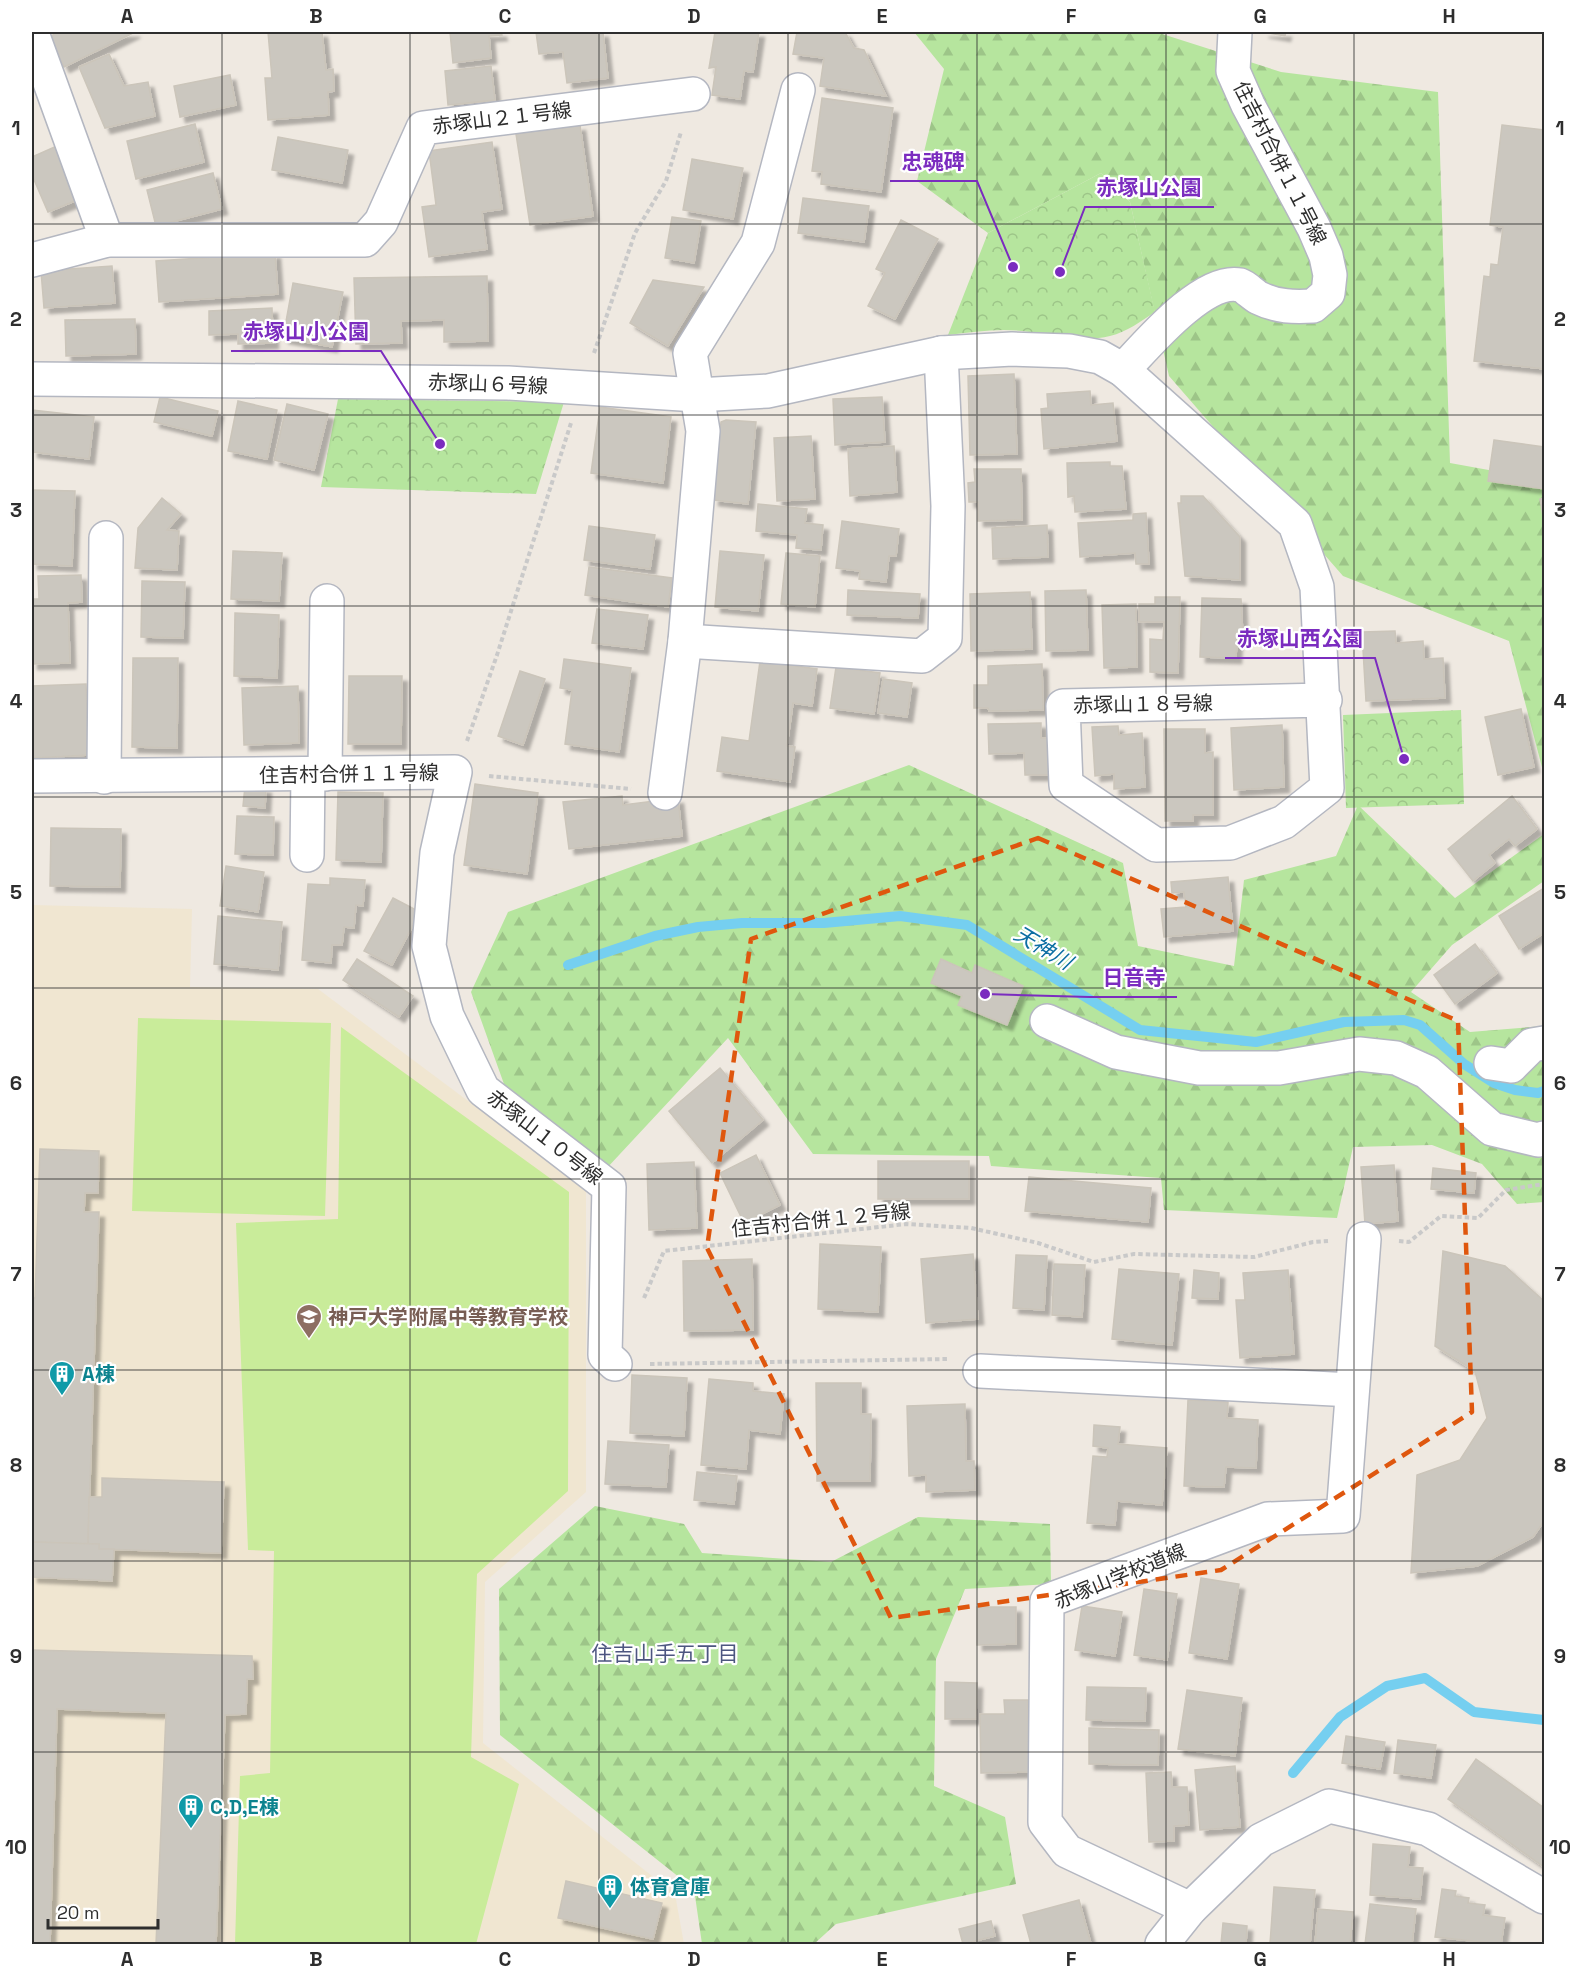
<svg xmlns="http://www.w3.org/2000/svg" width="1576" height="1976" viewBox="0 0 1576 1976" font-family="'Space Grotesk','Noto Sans JP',sans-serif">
	<defs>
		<pattern id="forest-firs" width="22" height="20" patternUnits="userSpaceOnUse" patternTransform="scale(1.5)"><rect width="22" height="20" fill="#b6e59e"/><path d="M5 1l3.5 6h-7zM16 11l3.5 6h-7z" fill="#9dc588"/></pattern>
		<pattern id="park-crowns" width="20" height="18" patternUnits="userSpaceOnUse" patternTransform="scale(1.5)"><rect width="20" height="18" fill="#b6e59e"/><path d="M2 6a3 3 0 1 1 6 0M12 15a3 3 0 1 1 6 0" fill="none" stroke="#9dc588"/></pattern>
		<filter id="shadow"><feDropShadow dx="5.5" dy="5.5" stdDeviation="1.5" flood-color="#0004"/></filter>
	</defs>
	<rect width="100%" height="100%" fill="#efe9e1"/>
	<polygon fill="#f0e6d1" points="32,905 192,909 190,987 318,989 586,1189 586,1492 485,1582 483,1743 675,1894 684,1944 32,1944"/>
	<g fill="url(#forest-firs)">
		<polygon points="914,32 1156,32 1281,72 1438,92 1450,463 1544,480 1544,775 1509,641 1343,576 1169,376 1130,202 1101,173 988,233 917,181 944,69"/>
		<polygon points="909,765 1123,863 1138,946 1234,966 1244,880 1336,856 1358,805 1455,898 1544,834 1544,881 1452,945 1411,992 1470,1032 1544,1026 1544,1202 1517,1204 1482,1164 1432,1145 1353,1147 1337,1218 1164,1210 1161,1178 991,1166 989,1156 813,1154 728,1038 606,1169 504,1084 471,992 508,912"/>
		<polygon points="595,1506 684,1524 702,1553 831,1562 918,1517 1050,1524 1051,1584 965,1589 936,1659 934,1786 1005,1817 1016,1884 836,1924 814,1944 702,1944 694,1889 500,1735 499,1589"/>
	</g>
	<g fill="url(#park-crowns)">
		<path d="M1101 173 1130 202 1155 312C1141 321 1127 332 1110 336 1082 343 1051 334 1022 331 998 328 973 332 948 335L988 233Z"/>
		<polygon points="338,399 564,402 536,494 321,487"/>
		<polygon points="1461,710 1464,804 1346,808 1343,715"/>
	</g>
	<g fill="#c9ec9a">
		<polygon points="138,1018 331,1023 325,1216 132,1211"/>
		<polygon points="341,1027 569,1192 568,1491 477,1574 471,1757 519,1784 476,1944 235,1944 240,1776 270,1773 274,1551 248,1550 236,1223 338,1219"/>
	</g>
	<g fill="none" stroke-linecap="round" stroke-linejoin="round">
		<g stroke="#75cff0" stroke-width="10">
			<polyline points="568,965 655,936 698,927 742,923 824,923 900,916 967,925 1140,1030 1256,1042 1344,1022 1404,1020 1420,1025 1464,1064 1494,1083 1515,1090 1538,1093 1544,1091"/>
			<polyline points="1293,1773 1340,1717 1387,1686 1425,1678 1474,1712 1544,1720"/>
		</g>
	</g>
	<g fill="#cbc7bf" stroke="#cbc5ba" stroke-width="1.5" filter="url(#shadow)">
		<polygon points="55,32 135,32 64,67 50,39"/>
		<polygon points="268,32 322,32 326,70 333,69 334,91 328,92 329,115 268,120 265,78 272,78"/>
		<polygon points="450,32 501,32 502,35 489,36 491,58 453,63"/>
		<polygon points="536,32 603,32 608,78 567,83 563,52 539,54"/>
		<polygon points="715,32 759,32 753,72 744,71 740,99 712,95 716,67 709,68"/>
		<polygon points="797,32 845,32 854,48 864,50 886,96 820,86 824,58 793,54"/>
		<polygon points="1263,32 1286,32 1285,36"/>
		<polygon points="109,54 124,86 148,82 155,116 105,128 79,67"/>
		<polygon points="491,66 495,100 448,105 445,71"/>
		<polygon points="230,75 236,105 180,117 174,86"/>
		<polygon points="822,98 893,108 881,192 821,184 822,172 812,171"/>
		<polygon points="195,124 204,162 136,179 127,141"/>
		<polygon points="580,125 593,216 530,225 516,134"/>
		<polygon points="1502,125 1544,130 1544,369 1474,361 1484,276 1490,277 1491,264 1498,265 1503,227 1490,225"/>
		<polygon points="278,137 348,150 342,183 272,170"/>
		<polygon points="492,142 502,209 482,212 487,249 429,257 422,207 436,205 429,151"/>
		<polygon points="59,145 82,198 48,212 32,175 32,157"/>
		<polygon points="692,159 743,168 733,219 683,210"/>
		<polygon points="213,173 222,209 156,226 147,190"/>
		<polygon points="803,198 869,206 864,242 798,233"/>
		<polygon points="672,217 701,221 694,263 665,258"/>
		<polygon points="901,220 938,239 895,319 868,306 885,273 876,269"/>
		<polygon points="275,253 278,294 159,302 156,261"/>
		<polygon points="112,266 115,303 44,308 41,271"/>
		<polygon points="487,276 488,341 444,342 444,320 401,321 402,343 356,344 354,278"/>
		<polygon points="653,280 704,287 668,346 630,323"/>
		<polygon points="293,283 343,292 332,347 283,338"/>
		<polygon points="272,308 273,343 238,344 238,334 209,335 209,311"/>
		<polygon points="135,319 136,354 66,356 65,320"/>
		<polygon points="1014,374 1017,454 970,455 968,376"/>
		<polygon points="1090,391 1091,405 1113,403 1117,441 1044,449 1041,409 1048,408 1047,394"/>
		<polygon points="160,397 218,411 212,436 154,422"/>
		<polygon points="882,397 885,442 835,445 833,399"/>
		<polygon points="238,401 277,410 267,459 228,451"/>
		<polygon points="287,404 328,414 314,470 274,460"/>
		<polygon points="600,407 671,417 663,483 591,473"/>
		<polygon points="32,410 94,417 89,459 32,452"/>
		<polygon points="726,420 756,422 748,504 713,500 721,422"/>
		<polygon points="811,436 815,499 777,501 774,438"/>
		<polygon points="1494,440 1544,447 1544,489 1488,481"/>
		<polygon points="894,446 897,492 850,496 848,449"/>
		<polygon points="1110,462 1110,466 1122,466 1126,509 1075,512 1074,496 1068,497 1067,463"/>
		<polygon points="974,469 1021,469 1022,520 978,521 978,502 969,502 968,483 975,482"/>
		<polygon points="32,490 75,491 72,566 32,564"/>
		<polygon points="1181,496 1203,496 1240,537 1240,580 1185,576 1178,503 1181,503"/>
		<polygon points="162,498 181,514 167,530 179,531 177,570 135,568 138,528"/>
		<polygon points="1544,498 1544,522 1540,499"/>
		<polygon points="758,504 807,509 805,523 823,525 821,550 796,548 797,535 756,531"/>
		<polygon points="1146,513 1149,564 1136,564 1135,553 1080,557 1078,523 1133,520 1133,514"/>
		<polygon points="842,521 899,529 896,556 889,556 886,582 859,579 860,571 836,568"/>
		<polygon points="1047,525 1048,557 993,559 992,528"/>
		<polygon points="589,526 655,535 650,569 584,560"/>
		<polygon points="233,551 282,553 279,601 231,599"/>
		<polygon points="720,551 764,555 758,611 715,607"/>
		<polygon points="786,553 820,556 815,607 781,604"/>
		<polygon points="589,567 672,578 668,607 585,595"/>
		<polygon points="81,575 82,602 68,603 70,663 32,664 32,599 39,599 38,576"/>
		<polygon points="142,581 185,582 183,638 141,637"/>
		<polygon points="848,590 920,594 918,618 847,615"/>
		<polygon points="1086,590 1088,650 1046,651 1045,591"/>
		<polygon points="1030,592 1032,649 971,651 970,594"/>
		<polygon points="1155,597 1180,597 1178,673 1150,672 1150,639 1163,640 1164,622 1139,622 1139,604 1155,604"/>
		<polygon points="1202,598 1241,599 1243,638 1237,638 1236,658 1200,657"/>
		<polygon points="1136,604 1137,667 1104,668 1102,605"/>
		<polygon points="597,609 648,615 643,649 592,643"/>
		<polygon points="235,613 279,615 277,678 234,676"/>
		<polygon points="1395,631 1396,643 1423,641 1424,659 1443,658 1445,698 1366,701 1362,632"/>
		<polygon points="133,658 178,658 177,748 132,747"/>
		<polygon points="564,659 631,668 619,752 565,744 572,690 560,688"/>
		<polygon points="760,661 817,669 812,706 793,703 787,746 795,747 790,782 717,771 722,737 749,741"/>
		<polygon points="1042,664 1043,710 989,711 988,708 974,708 974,685 988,685 988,666"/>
		<polygon points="836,667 880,673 874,714 830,708"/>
		<polygon points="520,671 545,679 523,745 498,736"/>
		<polygon points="349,676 402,676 401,744 348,744"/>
		<polygon points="883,679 912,683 907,717 878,713"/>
		<polygon points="86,684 89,755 32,758 32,686"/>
		<polygon points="298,686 299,743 244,745 242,688"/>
		<polygon points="1521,709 1534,767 1498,775 1485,717"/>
		<polygon points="1041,723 1041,738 1050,738 1051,775 1025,775 1024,753 989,754 988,724"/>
		<polygon points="1282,725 1284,787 1234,790 1231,728"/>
		<polygon points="1118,726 1119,735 1142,733 1145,787 1114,789 1114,774 1095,776 1092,727"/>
		<polygon points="1164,729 1205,729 1205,753 1213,752 1213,815 1193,815 1193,821 1165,821"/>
		<polygon points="475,784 538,793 527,874 464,865"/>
		<polygon points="245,786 266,788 265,808 243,806"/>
		<polygon points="338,792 383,793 381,862 336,860"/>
		<polygon points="622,796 623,805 678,798 682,836 569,849 563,802"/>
		<polygon points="1512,796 1537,829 1515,846 1509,839 1489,855 1495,863 1473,881 1448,849"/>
		<polygon points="237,816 274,817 273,855 235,854"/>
		<polygon points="51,828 121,829 120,887 50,886"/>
		<polygon points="226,866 264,872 258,912 220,906"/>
		<polygon points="1228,877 1233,931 1164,937 1161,909 1186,907 1184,892 1172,893 1171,882"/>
		<polygon points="330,878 365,880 363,906 356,905 354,928 344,927 342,945 332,945 331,963 302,960 308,884 330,885"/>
		<polygon points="1544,888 1544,933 1519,949 1499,916"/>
		<polygon points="393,898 420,912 392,965 364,951"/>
		<polygon points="218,916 282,922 278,970 214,964"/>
		<polygon points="1475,944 1497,973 1455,1004 1434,975"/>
		<polygon points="357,959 413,996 399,1017 343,980"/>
		<polygon points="941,959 972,973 975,965 1023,986 1007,1025 958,1005 962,996 931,983"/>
		<polygon points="720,1068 763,1120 712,1163 669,1111"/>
		<polygon points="40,1149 99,1151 98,1193 85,1193 84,1212 99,1212 88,1544 32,1542 32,1298 35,1298"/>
		<polygon points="756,1155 780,1205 744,1223 720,1173"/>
		<rect x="878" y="1161" width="91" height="38"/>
		<polygon points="694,1162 697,1228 649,1230 647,1164"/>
		<polygon points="1394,1165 1398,1221 1365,1224 1361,1167"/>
		<polygon points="1433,1168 1476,1173 1474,1193 1431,1189"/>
		<polygon points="1029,1177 1151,1188 1148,1222 1025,1211"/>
		<polygon points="820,1244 881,1247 878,1312 818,1309"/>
		<polygon points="1443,1251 1505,1266 1544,1301 1544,1521 1533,1537 1477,1566 1411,1573 1417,1475 1460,1460 1487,1418 1475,1371 1435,1346"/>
		<polygon points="973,1254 978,1319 926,1323 921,1259"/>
		<polygon points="1016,1255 1047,1256 1044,1310 1013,1308"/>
		<polygon points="752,1259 753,1330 684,1331 683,1261"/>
		<polygon points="1054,1264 1085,1265 1082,1317 1052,1315"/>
		<polygon points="1119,1269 1179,1274 1172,1345 1112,1339"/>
		<polygon points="1194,1270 1219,1273 1218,1299 1192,1298"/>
		<polygon points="1288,1270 1294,1354 1240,1358 1236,1300 1245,1300 1243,1273"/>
		<polygon points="632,1375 687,1378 684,1436 630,1433"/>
		<polygon points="709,1379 753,1383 753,1391 784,1394 780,1434 749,1430 746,1469 701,1465"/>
		<polygon points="816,1383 861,1383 861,1414 871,1414 870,1481 817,1481"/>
		<polygon points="1188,1400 1228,1402 1227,1418 1258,1420 1256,1468 1226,1467 1224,1487 1184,1486"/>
		<polygon points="965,1404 966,1461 974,1461 975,1490 926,1492 926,1475 909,1476 907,1406"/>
		<polygon points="1094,1425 1120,1427 1118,1444 1167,1448 1162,1505 1117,1501 1115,1525 1087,1523 1093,1456 1107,1457 1108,1448 1093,1446"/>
		<polygon points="608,1441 669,1445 666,1487 605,1484"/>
		<polygon points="697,1472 737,1476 734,1504 694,1500"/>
		<polygon points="102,1478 224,1482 221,1553 99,1549 99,1544 88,1544 89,1497 102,1497"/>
		<polygon points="32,1542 99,1544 99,1549 114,1549 112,1581 32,1577"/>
		<polygon points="1201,1578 1239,1584 1227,1659 1189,1653"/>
		<polygon points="1144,1589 1177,1594 1167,1660 1134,1655"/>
		<polygon points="1082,1606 1122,1612 1115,1656 1075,1650"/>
		<polygon points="977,1607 1016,1607 1016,1644 977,1645"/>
		<polygon points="32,1650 252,1656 253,1679 247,1679 246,1714 225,1715 216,1944 156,1944 166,1713 57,1709 50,1944 32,1944"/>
		<polygon points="945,1682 977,1683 976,1719 945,1719"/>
		<polygon points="1087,1687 1146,1688 1145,1721 1086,1720"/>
		<polygon points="1187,1690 1242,1698 1235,1756 1178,1749"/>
		<polygon points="1004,1700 1028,1700 1030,1772 981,1773 980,1714 1005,1714"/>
		<polygon points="1089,1728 1159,1730 1158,1765 1089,1764"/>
		<polygon points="1346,1736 1385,1742 1380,1769 1342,1763"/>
		<polygon points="1398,1740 1436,1745 1431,1778 1394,1773"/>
		<polygon points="1476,1759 1544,1808 1544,1867 1448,1799"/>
		<polygon points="1235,1766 1240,1827 1200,1830 1195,1770"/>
		<polygon points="1171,1772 1172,1787 1187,1787 1189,1825 1174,1826 1174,1841 1149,1842 1146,1773"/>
		<polygon points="1373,1844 1410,1847 1408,1867 1423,1868 1420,1899 1370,1895"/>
		<polygon points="566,1881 662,1903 653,1939 558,1918"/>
		<polygon points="1274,1887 1315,1890 1310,1944 1270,1944"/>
		<polygon points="1442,1889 1456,1891 1455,1896 1469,1898 1468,1903 1485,1905 1483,1915 1505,1918 1501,1944 1435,1937"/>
		<polygon points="1079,1900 1091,1944 1031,1944 1023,1915"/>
		<polygon points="1370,1904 1416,1909 1412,1944 1365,1944"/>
		<polygon points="1318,1909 1353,1912 1350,1944 1315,1944"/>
		<polygon points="991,1921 995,1936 963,1944 959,1929"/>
		<polygon points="1223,1923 1247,1926 1246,1944 1221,1944"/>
	</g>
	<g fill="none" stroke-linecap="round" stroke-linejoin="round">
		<defs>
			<g id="minor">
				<polyline points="32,33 107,240"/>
				<polyline points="32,260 107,240 365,240 381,222 423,128 693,94"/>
				<polyline points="1123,370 1295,524 1317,587 1327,788 1284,822 1230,843 1156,845 1066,785 1063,706 1325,700"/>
				<path d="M32 379 508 383 697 395 768 391 941 353 1012 349 1069 351 1100 357 1123 370C1146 346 1203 277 1240 285 1246 287 1253 295 1259 298 1277 307 1294 307 1313 306L1328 293 1330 275 1326 256 1314 228 1248 105 1233 71 1235 32"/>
				<polyline points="685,641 922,656 945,638 948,506 941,353"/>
				<polyline points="325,774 327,601"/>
				<polyline points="32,776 455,772 437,853 429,946 447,1016 483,1090 609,1187 605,1355 615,1364"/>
				<polyline points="104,777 106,538"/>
				<polyline points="665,793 685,641 703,431 690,353 758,243 798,90"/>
				<polyline points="307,855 308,774"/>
				<polyline points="1047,1021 1116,1052 1199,1068 1279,1068 1359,1054 1396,1058 1427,1072 1492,1129 1538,1140 1544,1138"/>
				<polyline points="1491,1063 1511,1066 1532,1045 1544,1043"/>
				<polyline points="980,1371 1352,1390"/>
				<polyline points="1190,1909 1067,1851 1045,1822 1047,1601 1268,1519 1343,1516 1364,1239"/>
				<polyline points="1162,1944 1190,1909 1261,1840 1329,1806 1428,1829 1544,1897"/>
			</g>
		</defs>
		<use href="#minor" stroke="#b4b7c1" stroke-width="36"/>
		<g stroke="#c9c9c9" stroke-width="4" stroke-dasharray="4.5 3" stroke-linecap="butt">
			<polyline points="594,353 635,233 666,181 681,132"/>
			<polyline points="467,741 497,655 571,423"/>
			<polyline points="489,776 631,789"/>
			<polyline points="1399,1241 1409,1242 1441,1216 1478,1218 1506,1190 1544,1184"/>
			<polyline points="644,1298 664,1251 906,1224 971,1228 1038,1243 1094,1262 1134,1254 1254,1257 1313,1242 1328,1241"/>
			<polyline points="650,1364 948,1359"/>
			<polyline points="1544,1944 1544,1942"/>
		</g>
		<use href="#minor" stroke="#fff" stroke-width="33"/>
	</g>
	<path fill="none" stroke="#df570e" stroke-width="4.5" stroke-dasharray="12 8" stroke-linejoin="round" d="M1038 838 1458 1021 1472 1412 1221 1570 891 1618 707 1248 751 939Z"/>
	<path fill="none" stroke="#2e2e2e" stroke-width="1.5" stroke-opacity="0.55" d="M222 32V1944M410 32V1944M599 32V1944M788 32V1944M977 32V1944M1166 32V1944M1354 32V1944M32 224H1544M32 415H1544M32 606H1544M32 797H1544M32 988H1544M32 1179H1544M32 1370H1544M32 1561H1544M32 1752H1544"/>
	<defs>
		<symbol id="school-pin" viewBox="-11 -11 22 30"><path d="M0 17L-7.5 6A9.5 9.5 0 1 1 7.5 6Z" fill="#8d6e63" stroke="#fff"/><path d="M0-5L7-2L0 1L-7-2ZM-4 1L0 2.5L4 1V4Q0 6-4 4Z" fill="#fff"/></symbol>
		<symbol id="building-pin" viewBox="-11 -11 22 30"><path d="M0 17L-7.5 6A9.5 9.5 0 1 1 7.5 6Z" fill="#0f9aa8" stroke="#fff"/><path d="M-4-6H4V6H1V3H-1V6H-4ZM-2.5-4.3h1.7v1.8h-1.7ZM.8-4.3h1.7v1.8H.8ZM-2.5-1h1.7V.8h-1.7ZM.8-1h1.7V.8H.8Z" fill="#fff"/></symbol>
	</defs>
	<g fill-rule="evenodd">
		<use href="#school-pin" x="294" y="1302" width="30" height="40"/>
		<use href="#building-pin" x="47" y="1359" width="30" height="40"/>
		<use href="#building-pin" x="176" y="1792" width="30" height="40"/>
		<use href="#building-pin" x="595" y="1872" width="30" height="40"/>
	</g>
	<g text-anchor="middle" stroke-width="4.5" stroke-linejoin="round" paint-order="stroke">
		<g font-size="20" fill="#2e2e2e" stroke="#fff">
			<text transform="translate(502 118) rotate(-7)" y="7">赤塚山２１号線</text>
			<text transform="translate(1280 163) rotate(63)" y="7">住吉村合併１１号線</text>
			<text transform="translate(488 384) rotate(2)" y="7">赤塚山６号線</text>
			<text transform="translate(1143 704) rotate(-1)" y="7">赤塚山１８号線</text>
			<text transform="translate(349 774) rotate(-1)" y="7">住吉村合併１１号線</text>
			<text transform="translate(545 1137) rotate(38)" y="7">赤塚山１０号線</text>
			<text transform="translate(821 1220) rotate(-6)" y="7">住吉村合併１２号線</text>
			<text transform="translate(1120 1576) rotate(-22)" y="7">赤塚山学校道線</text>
		</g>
		<g font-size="20" font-weight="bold" fill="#785e54" stroke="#fff" text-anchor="start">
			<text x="328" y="1324">神戸大学附属中等教育学校</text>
		</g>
		<g font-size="20" font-weight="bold" fill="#0d838f" stroke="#fff" text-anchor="start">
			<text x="82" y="1381">A棟</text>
			<text x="210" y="1814">C,D,E棟</text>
			<text x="630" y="1894">体育倉庫</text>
		</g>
		<g font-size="21" font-style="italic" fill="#0d6fa3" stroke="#fff">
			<text transform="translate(1043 948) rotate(31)" y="7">天神川</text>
		</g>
		<g font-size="21" fill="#4d5680" stroke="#fff">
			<text x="665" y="1661">住吉山手五丁目</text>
		</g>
	</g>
	<path fill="none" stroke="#7b2cbf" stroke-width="2" d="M1013 267L977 181H890M1060 272L1085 207H1214M440 444L381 351H231M1404 759L1375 658H1225M985 994L1090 997H1177"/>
	<g fill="#7b2cbf" stroke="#fff" stroke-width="2">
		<circle cx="1013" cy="267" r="6"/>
		<circle cx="1060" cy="272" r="6"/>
		<circle cx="440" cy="444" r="6"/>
		<circle cx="1404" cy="759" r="6"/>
		<circle cx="985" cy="994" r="6"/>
	</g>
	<g font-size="21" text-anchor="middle" font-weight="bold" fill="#7b2cbf" stroke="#fff" stroke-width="4.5" stroke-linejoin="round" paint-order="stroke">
		<text x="933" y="169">忠魂碑</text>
		<text x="1149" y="195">赤塚山公園</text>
		<text x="306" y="339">赤塚山小公園</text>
		<text x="1300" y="646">赤塚山西公園</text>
		<text x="1134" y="985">日音寺</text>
	</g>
	<rect width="1576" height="1976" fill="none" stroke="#ffffff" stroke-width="66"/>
	<path d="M48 1919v9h110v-9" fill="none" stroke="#2e2e2e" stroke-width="3"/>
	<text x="57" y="1919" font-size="18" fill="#2e2e2e" stroke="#ffffff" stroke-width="4.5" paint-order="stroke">20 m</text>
	<rect x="33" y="33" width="1510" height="1910" fill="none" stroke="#2e2e2e" stroke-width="2"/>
	<g font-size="20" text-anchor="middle" font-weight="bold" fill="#2e2e2e">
		<text x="127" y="23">A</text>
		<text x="316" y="23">B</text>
		<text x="505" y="23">C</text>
		<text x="694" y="23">D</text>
		<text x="882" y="23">E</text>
		<text x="1071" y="23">F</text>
		<text x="1260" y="23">G</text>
		<text x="1449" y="23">H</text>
		<text x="16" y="135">1</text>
		<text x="1560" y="135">1</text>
		<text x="16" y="326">2</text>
		<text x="1560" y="326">2</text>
		<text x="16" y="517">3</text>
		<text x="1560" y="517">3</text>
		<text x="16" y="708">4</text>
		<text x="1560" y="708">4</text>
		<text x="16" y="899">5</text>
		<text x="1560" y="899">5</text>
		<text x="16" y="1090">6</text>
		<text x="1560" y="1090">6</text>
		<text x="16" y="1281">7</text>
		<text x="1560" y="1281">7</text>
		<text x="16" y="1472">8</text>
		<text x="1560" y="1472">8</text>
		<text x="16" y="1663">9</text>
		<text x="1560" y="1663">9</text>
		<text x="16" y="1854">10</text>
		<text x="1560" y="1854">10</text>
		<text x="127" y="1966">A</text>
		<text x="316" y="1966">B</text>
		<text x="505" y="1966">C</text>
		<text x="694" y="1966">D</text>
		<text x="882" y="1966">E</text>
		<text x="1071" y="1966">F</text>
		<text x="1260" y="1966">G</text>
		<text x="1449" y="1966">H</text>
	</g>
</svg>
